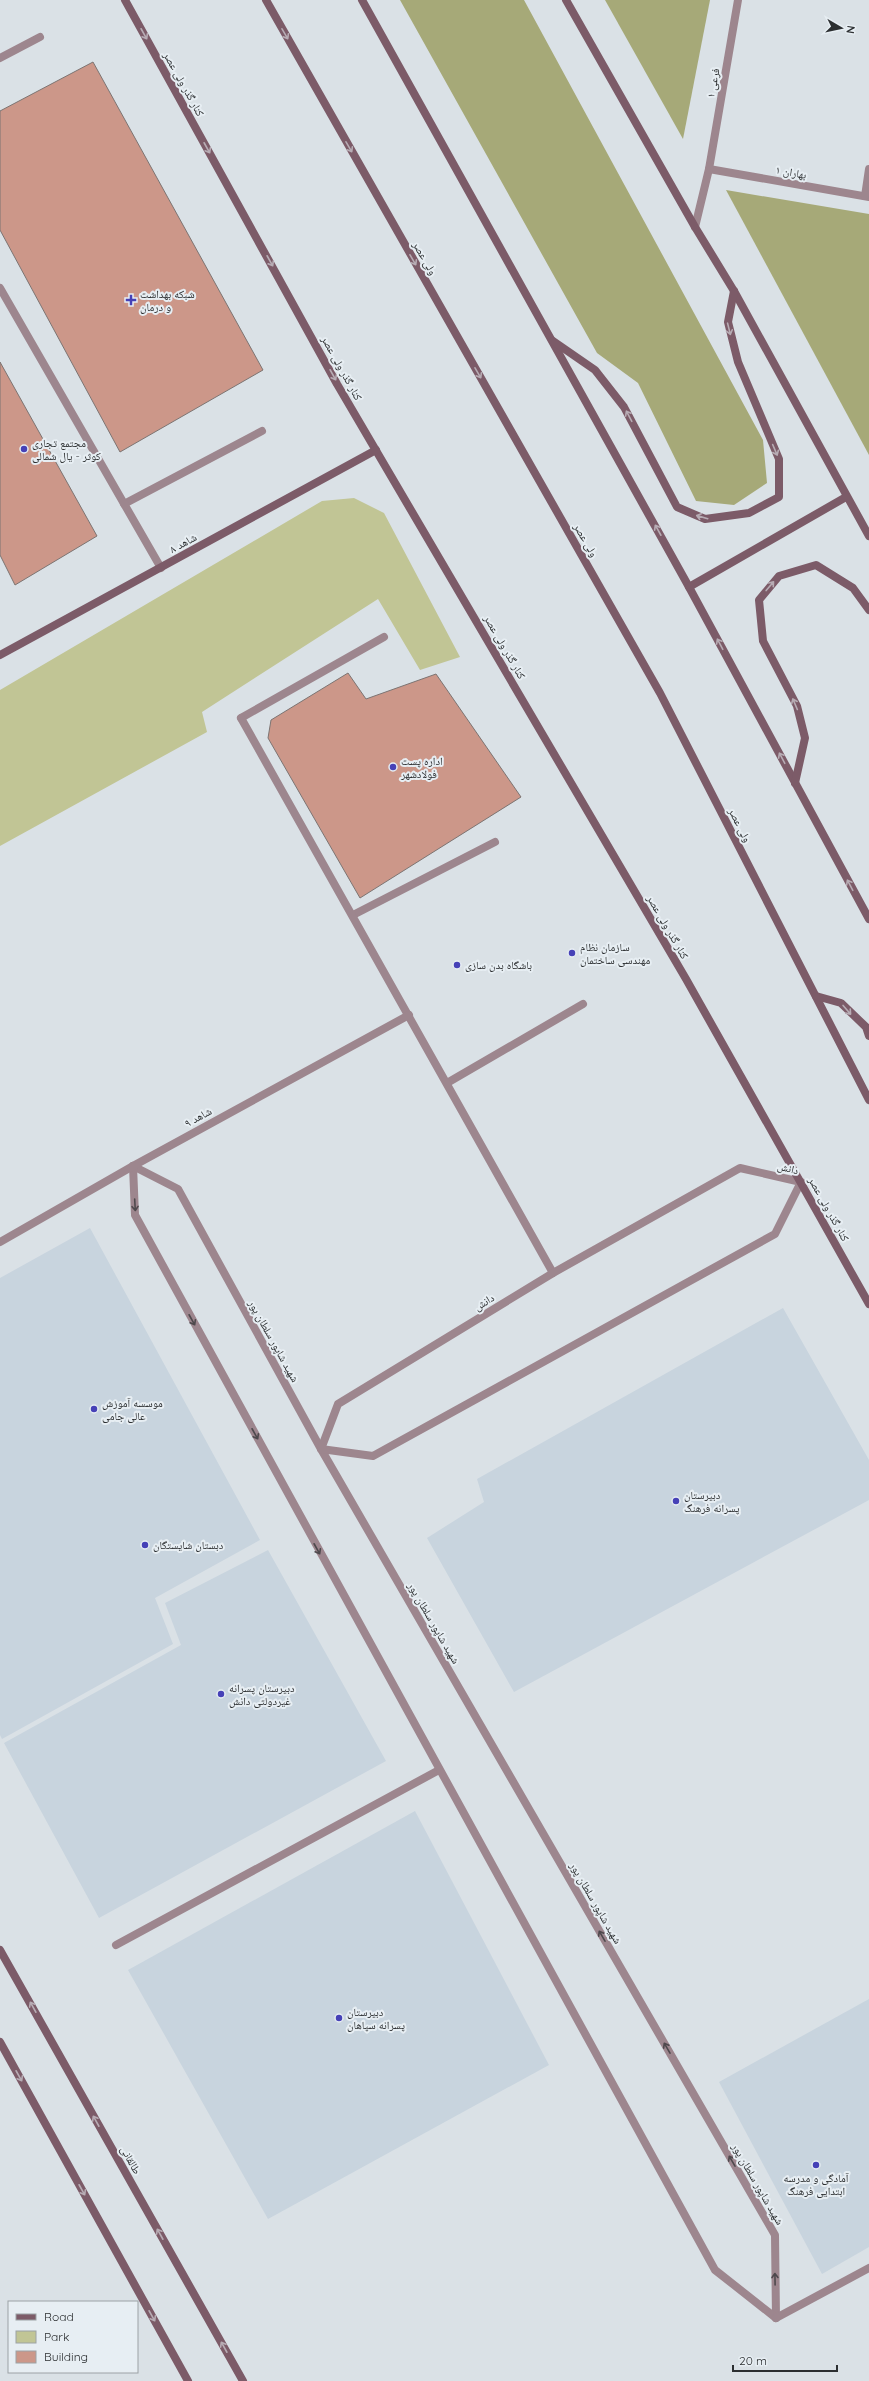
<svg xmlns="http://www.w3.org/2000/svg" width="869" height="2381" viewBox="0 0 869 2381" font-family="Quicksand,'Noto Naskh Arabic',sans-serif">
	<rect width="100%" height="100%" fill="#dae1e6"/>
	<g fill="#c8d4de">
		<polygon points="90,1228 260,1540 155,1598 173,1644 2,1739 0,1735 0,1278"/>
		<polygon points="783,1308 869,1460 869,1500 514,1692 427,1538 484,1502 477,1479"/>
		<polygon points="268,1550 386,1761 99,1918 4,1743 181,1645 165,1603"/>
		<polygon points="415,1811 549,2065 268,2219 128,1970"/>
		<polygon points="869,1999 869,2247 822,2274 719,2082"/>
	</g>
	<polygon fill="#c1c595" points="354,498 384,513 460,657 420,670 378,599 202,712 207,732 0,846 0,690 322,501"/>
	<g fill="#a6a978">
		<polygon points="400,0 524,0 763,440 767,483 734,505 696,501 638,383 597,353"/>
		<polygon points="605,0 710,0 683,139"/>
		<polygon points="726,190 869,214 869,455"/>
	</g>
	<g fill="#cc9789" stroke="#7c7472">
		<polygon points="93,62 263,370 120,452 0,230 0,111"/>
		<polygon points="0,362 97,536 15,585 0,555"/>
		<polygon points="348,673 366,699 436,674 521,797 360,898 268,738 271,720"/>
	</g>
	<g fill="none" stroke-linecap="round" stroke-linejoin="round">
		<g stroke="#9d868e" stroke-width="8">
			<polyline points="0,58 40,37"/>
			<polyline points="124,504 262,431"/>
			<polyline points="241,718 384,637"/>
			<polyline points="353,915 495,842"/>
			<polyline points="447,1083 583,1004"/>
			<polyline points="116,1945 439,1770"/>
		</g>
		<g stroke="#9d868e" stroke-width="8">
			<polyline points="709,169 869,197"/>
			<polyline points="865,196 869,169"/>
			<polyline points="695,227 709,169 738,0"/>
			<polyline points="0,288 161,568"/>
			<polyline points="241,718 553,1273"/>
			<polyline points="133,1166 178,1189 321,1449 775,2235 776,2318"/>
			<polyline points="133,1166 135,1215 715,2270 776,2318"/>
			<polygon points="740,1168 801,1182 775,1234 373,1456 321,1449 338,1404 553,1273"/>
			<polyline points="0,1242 133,1166 409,1015"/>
			<polyline points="776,2318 869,2268"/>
		</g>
		<g stroke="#7c5b68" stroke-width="8">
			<polyline points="125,0 337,384 686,979 869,1304"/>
			<polyline points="266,0 660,693 869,1100"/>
			<polyline points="362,0 689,587 869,919"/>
			<polyline points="566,0 695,227 734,291 869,536"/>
			<polyline points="553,341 595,370 624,407 677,507 705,519 749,513 779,497 779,459 738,362 728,322 734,291"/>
			<polyline points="689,587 846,497"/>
			<polyline points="0,655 376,450"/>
			<polyline points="795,783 805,738 797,706 763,641 759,600 779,576 816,565 853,588 869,610"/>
			<polyline points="816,996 841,1003 866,1027 869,1036"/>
			<polyline points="0,1950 243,2381"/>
			<polyline points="0,2042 188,2381"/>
		</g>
	</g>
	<defs><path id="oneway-shaft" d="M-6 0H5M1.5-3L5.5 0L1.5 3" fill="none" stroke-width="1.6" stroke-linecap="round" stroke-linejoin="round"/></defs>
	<g stroke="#b7acb4">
		<use href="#oneway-shaft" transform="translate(144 34) rotate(61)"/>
		<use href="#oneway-shaft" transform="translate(285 34) rotate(60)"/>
		<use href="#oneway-shaft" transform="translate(349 147) rotate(60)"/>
		<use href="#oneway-shaft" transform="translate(207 148) rotate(61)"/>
		<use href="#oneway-shaft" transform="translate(413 260) rotate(60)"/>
		<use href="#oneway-shaft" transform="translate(270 261) rotate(61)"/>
		<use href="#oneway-shaft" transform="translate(729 329) rotate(76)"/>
		<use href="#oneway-shaft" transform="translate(478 373) rotate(60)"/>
		<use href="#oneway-shaft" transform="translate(333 375) rotate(61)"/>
		<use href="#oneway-shaft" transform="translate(629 416) rotate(-118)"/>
		<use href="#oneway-shaft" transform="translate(775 450) rotate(67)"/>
		<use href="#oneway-shaft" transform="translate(702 517) rotate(-164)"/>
		<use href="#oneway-shaft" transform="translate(658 530) rotate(-119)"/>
		<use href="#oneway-shaft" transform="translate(770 586) rotate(-50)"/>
		<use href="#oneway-shaft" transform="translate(720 644) rotate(-118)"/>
		<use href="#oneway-shaft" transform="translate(795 704) rotate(-113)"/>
		<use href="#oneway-shaft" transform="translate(782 758) rotate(-118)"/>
		<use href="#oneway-shaft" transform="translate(850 885) rotate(-118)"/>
		<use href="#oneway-shaft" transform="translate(847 1010) rotate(49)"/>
		<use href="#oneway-shaft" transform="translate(33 2007) rotate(-119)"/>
		<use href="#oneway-shaft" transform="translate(19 2076) rotate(61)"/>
		<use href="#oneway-shaft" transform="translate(96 2121) rotate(-119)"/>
		<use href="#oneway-shaft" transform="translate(82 2190) rotate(61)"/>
		<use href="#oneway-shaft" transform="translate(160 2234) rotate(-119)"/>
		<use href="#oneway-shaft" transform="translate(152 2316) rotate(61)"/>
		<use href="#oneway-shaft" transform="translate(224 2347) rotate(-119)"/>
	</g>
	<g stroke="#4e494d">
		<use href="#oneway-shaft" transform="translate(135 1205) rotate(87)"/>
		<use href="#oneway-shaft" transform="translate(192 1320) rotate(61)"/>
		<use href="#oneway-shaft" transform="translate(255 1434) rotate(61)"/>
		<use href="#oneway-shaft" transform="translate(317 1549) rotate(61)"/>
		<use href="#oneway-shaft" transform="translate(602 1936) rotate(-120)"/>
		<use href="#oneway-shaft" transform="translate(667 2048) rotate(-120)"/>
		<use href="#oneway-shaft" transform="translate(732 2161) rotate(-120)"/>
		<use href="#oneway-shaft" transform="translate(775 2279) rotate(-91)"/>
	</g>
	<g fill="#4641b7" stroke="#e7eef3" stroke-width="1.5">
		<path d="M129 294h4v4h4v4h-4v4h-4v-4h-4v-4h4z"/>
		<circle cx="24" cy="449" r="4"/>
		<circle cx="393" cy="767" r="4"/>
		<circle cx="572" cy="953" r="4"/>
		<circle cx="457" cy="965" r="4"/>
		<circle cx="94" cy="1409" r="4"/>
		<circle cx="676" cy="1501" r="4"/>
		<circle cx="145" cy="1545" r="4"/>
		<circle cx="221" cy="1694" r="4"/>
		<circle cx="339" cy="2018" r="4"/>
		<circle cx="816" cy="2165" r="4"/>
	</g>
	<g text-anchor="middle" stroke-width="4" stroke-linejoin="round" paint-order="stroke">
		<g font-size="11" fill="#2c2f31" stroke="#e7eef3">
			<text transform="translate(713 83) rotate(-80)" y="4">فرعی ۱</text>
			<text transform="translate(184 84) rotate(61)" y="4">کنار گذر ولی عصر</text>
			<text transform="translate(791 172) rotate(10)" y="4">بهاران ۱</text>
			<text transform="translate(425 258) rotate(60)" y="4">ولی عصر</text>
			<text transform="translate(342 368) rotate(61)" y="4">کنار گذر ولی عصر</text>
			<text transform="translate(586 540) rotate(60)" y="4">ولی عصر</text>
			<text transform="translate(183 543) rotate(-29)" y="4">شاهد ۸</text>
			<text transform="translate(505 647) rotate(60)" y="4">کنار گذر ولی عصر</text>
			<text transform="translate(740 825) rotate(63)" y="4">ولی عصر</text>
			<text transform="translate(668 927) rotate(60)" y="4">کنار گذر ولی عصر</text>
			<text transform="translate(198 1117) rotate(-29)" y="4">شاهد ۹</text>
			<text transform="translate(788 1168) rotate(14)" y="4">دانش</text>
			<text transform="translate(829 1209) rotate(61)" y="4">کنار گذر ولی عصر</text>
			<text transform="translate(484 1302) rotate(-31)" y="4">دانش</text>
			<text transform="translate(274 1341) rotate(61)" y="4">شهید شاپور سلطان پور</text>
			<text transform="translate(434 1623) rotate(60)" y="4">شهید شاپور سلطان پور</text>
			<text transform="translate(596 1903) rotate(60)" y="4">شهید شاپور سلطان پور</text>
			<text transform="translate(131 2160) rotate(61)" y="4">طالقانی</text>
			<text transform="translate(758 2184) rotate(60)" y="4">شهید شاپور سلطان پور</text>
		</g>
		<g font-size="11" fill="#2c2f31" stroke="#e7eef3" text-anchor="start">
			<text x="140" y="298">شبکه بهداشت<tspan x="140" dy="13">و درمان</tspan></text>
			<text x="32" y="447">مجتمع تجاری<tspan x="32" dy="13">کوثر - یال شمالی</tspan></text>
			<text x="401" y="765">اداره پست<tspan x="401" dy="13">فولادشهر</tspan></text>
			<text x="580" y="951">سازمان نظام<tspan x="580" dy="13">مهندسی ساختمان</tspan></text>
			<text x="465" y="969">باشگاه بدن سازی</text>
			<text x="102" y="1407">موسسه آموزش<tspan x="102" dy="13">عالی جامی</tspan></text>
			<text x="684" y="1499">دبیرستان<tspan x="684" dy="13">پسرانه فرهنگ</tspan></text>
			<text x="153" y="1549">دبستان شایستگان</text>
			<text x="229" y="1692">دبیرستان پسرانه<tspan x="229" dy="13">غیردولتی دانش</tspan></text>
			<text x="347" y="2016">دبیرستان<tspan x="347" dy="13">پسرانه سپاهان</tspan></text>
			<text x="816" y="2182" text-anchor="middle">آمادگی و مدرسه<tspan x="816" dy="13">ابتدایی فرهنگ</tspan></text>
		</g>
	</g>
	<rect x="8" y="2301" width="130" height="72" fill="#e7eef3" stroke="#9ca2a5"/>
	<rect x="16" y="2314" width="20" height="6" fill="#7c5b68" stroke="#9ca2a5"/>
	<text x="44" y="2321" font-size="12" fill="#2c2f31">Road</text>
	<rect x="16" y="2331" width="20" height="12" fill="#c1c595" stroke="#9ca2a5"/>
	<text x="44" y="2341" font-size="12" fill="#2c2f31">Park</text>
	<rect x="16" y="2351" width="20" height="12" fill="#cc9789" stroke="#9ca2a5"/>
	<text x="44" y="2361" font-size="12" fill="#2c2f31">Building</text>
	<g transform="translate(841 28) rotate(99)" stroke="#e7eef3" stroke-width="3" paint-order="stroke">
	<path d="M0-3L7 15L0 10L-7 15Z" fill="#2c2f31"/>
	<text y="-6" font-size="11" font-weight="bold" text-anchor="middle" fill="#2c2f31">N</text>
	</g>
	<path d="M733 2365v6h104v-6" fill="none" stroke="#2c2f31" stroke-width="2"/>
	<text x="739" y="2365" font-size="12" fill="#2c2f31" stroke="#e7eef3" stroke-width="3" paint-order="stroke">20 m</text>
</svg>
